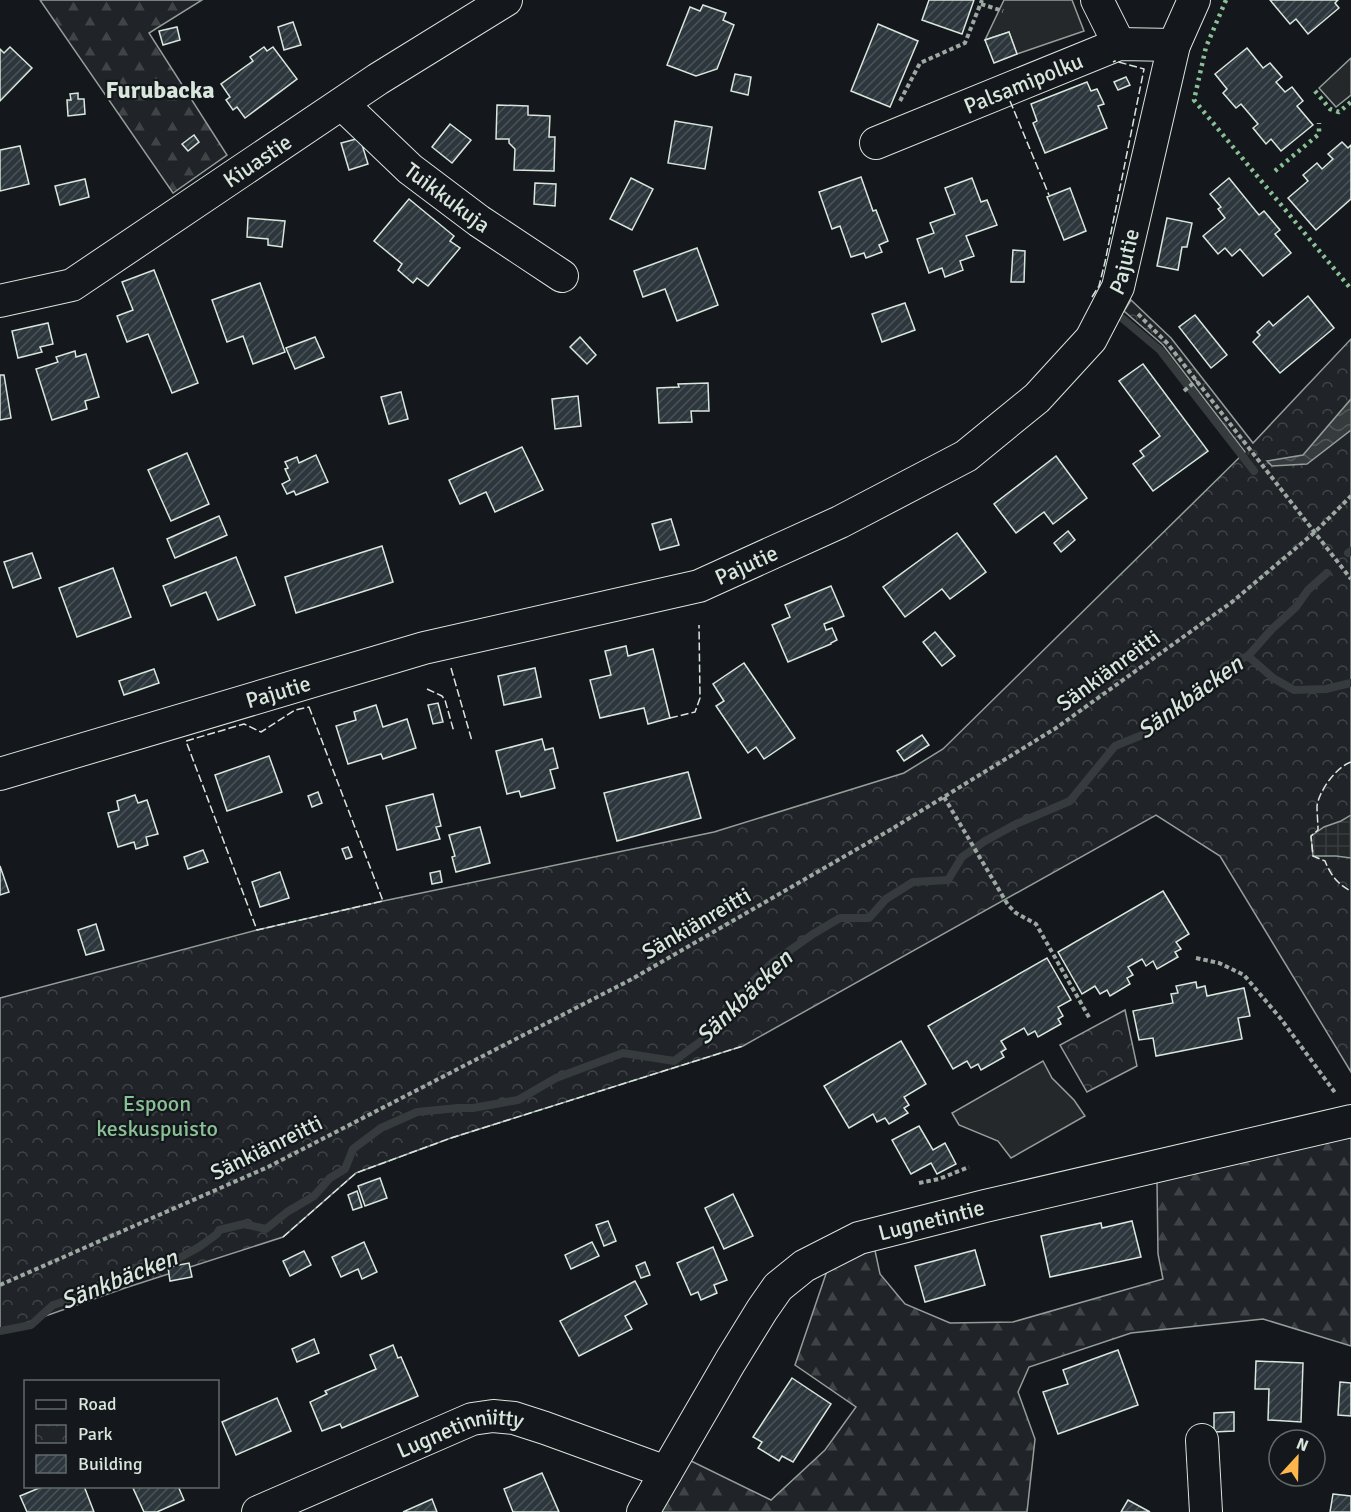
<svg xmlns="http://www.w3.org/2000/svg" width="1351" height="1512" viewBox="0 0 1351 1512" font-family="Signika,sans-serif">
	<defs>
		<pattern id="forest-firs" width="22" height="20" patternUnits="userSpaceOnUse" patternTransform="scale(1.5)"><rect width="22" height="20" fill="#202428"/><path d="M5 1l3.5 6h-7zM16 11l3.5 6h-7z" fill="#404447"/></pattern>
		<pattern id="park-crowns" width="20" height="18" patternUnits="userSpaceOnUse" patternTransform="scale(1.5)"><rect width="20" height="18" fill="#202428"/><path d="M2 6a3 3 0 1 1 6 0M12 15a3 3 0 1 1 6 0" fill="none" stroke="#404447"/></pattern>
		<pattern id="plaza-grid" width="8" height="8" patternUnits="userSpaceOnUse" patternTransform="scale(1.5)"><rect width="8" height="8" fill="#24282b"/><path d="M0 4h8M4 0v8" fill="none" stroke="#393d3f"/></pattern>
		<pattern id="water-waves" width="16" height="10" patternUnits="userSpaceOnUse" patternTransform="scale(1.5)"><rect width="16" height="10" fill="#363b3e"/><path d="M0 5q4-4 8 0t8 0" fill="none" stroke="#525759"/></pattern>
		<pattern id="building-hatch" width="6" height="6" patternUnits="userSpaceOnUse" patternTransform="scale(1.5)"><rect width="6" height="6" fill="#2c363c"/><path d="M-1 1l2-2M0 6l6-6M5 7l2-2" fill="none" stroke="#4a5358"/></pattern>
	</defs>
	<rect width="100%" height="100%" fill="#14181c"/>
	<g fill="url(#forest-firs)" stroke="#939e99" stroke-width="1.5">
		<polygon points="40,0 202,0 149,33 227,155 173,193"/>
		<polygon points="1351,1132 1351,1346 1263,1319 1131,1333 1029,1367 1018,1392 1035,1439 1027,1512 652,1512 685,1458 771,1500 825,1450 856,1407 795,1365 830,1262 873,1241 880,1274 905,1304 950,1323 1013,1322 1163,1279 1158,1254 1157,1181"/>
	</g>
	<g fill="url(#park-crowns)" stroke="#939e99" stroke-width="1.5">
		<polygon points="1131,300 1171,338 1253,443 1351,339 1351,1072 1220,856 1156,815 743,1046 451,1138 356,1173 283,1237 125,1288 0,1332 0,998 257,930 383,901 714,832 904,773 943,749 1245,452 1163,345 1124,311"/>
		<polygon points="1125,1010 1137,1066 1087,1092 1060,1045"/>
	</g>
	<g fill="#24282b" stroke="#939e99" stroke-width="1.5">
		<polygon points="1004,0 1072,0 1084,31 1017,54 1009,32 985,40"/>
		<polygon points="1351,58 1351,95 1336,107 1319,88"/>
		<polygon points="1043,1061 1052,1078 1074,1100 1085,1116 1011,1158 998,1141 959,1125 952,1113"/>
	</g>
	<polygon fill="url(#plaza-grid)" stroke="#939e99" stroke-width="1.5" points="1351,815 1351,858 1336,856 1313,856 1311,836 1324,827 1341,821"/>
	<polygon fill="url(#water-waves)" stroke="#939e99" stroke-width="1.5" points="1351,399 1351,430 1307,464 1272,466 1267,461 1303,455"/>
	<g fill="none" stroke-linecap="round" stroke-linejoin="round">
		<g stroke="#363b3e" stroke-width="8">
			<polyline points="1122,318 1160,350 1254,471"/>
			<polyline points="1348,553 1351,551"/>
			<polyline points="1248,656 1273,678 1294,690 1326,689 1351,683"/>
			<polyline points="0,1331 31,1325 53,1305 75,1298 103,1283 124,1275 134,1268 174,1261 199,1247 217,1234 219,1230 244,1224 266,1229 287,1212 314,1196 330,1178 345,1169 353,1149 381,1128 417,1112 458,1108 473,1108 518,1100 556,1078 623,1053 674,1061 708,1036 738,1002 752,982 772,963 813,934 840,918 869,918 886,899 913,882 948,880 962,857 985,841 1016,824 1070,801 1115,746 1152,731 1170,715 1200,693 1225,666 1248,656 1272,629 1296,607 1308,590 1327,573"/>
		</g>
	</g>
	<g fill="url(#building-hatch)" stroke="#d8e6dc" stroke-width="1.5">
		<polygon points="929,0 974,0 962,34 922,20"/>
		<polygon points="1270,0 1338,0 1335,3 1339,8 1308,34 1296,19 1290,24"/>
		<polygon points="703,5 726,13 723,20 734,25 717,69 696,76 667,65 690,7 700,11"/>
		<polygon points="293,22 301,45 284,50 278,27"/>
		<polygon points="878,24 918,41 890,107 851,91"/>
		<polygon points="177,27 180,40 163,45 159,31"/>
		<polygon points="1009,32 1017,54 994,63 985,40"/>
		<polygon points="10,47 32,68 0,101 0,49 4,53"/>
		<polygon points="264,47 267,51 273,47 297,79 245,118 237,107 233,110 226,100 230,97 221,84 253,61 250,57"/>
		<polygon points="1247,48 1263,68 1270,63 1282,77 1276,82 1285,92 1292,87 1303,101 1297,106 1313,125 1281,151 1271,139 1266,144 1253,128 1258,124 1241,104 1236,108 1223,93 1227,89 1215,74"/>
		<polygon points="735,74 751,77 748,95 731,91"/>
		<polygon points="1126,77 1130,85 1118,90 1114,82"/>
		<polygon points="1087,82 1091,91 1097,89 1104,104 1098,106 1107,128 1045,153 1033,123 1037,121 1031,104"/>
		<polygon points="78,93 78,99 84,99 85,114 68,116 67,100 71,100 70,94"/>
		<polygon points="497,105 528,106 528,115 550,116 549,137 555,137 554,171 514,170 515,149 509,143 509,139 496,139"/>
		<polygon points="675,121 712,127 705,169 668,163"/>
		<polygon points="450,124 471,140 452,163 432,147"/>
		<polygon points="194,135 199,142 188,151 182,144"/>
		<polygon points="360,138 368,164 349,170 341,143"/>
		<polygon points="1342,142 1348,148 1351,145 1351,199 1316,230 1288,198 1308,181 1303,175 1317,163 1322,169 1333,159 1328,154"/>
		<polygon points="20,146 29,184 0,191 0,150"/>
		<polygon points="861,177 873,211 876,210 888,241 879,245 882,252 866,258 864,253 851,257 840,226 832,229 819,192"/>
		<polygon points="631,178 653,189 632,230 610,219"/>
		<polygon points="972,178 981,202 987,200 997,225 966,236 974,256 960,261 963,270 945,277 942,268 929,273 917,239 934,233 930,223 955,214 945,188"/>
		<polygon points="1229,178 1259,215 1264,211 1280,230 1275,234 1291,253 1263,276 1240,249 1232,256 1225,248 1218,254 1203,236 1225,218 1218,209 1221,207 1210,194"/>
		<polygon points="85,179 89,197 60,205 55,186"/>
		<polygon points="535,183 556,184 555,206 534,204"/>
		<polygon points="1070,188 1086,231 1064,240 1047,197"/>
		<polygon points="409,199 454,236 450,241 460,248 428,286 417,278 413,283 398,270 402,264 374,241"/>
		<polygon points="248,218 285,221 282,247 268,245 268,239 247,237"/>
		<polygon points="1167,218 1192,223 1187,247 1182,247 1178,270 1157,266"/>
		<polygon points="697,248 718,305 677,321 665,289 643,297 634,271"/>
		<polygon points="1013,250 1025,251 1024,282 1011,282"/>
		<polygon points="154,270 198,383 172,393 148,334 127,342 117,316 133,310 122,282"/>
		<polygon points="260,283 285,352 253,364 243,336 227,342 212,300"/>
		<polygon points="1308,296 1334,328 1280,373 1253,342 1260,335 1257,332 1269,321 1273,326"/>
		<polygon points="905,303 915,330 882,342 872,314"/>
		<polygon points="1195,315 1227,355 1211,368 1179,327"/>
		<polygon points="48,323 53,344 40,347 42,352 18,358 12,331"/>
		<polygon points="315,337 324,357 295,369 286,348"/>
		<polygon points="580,337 596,355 587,364 570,347"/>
		<polygon points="75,351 76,357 86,354 99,397 85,401 87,409 52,420 36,369 58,362 56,357"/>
		<polygon points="1143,364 1208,451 1153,491 1133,464 1144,456 1140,451 1160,436 1119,381"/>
		<polygon points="0,375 4,375 11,418 0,420"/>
		<polygon points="708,383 709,411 691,411 692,422 659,423 657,388 679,387 678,384"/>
		<polygon points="401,392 408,419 389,424 381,397"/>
		<polygon points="578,396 581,426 555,429 552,399"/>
		<polygon points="522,447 543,490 495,512 486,492 460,504 449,480"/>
		<polygon points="187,453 209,504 171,521 148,470"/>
		<polygon points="316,455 328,482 296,495 294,491 287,494 282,484 290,480 285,469 288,468 285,462 297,457 299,463"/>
		<polygon points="1056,456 1087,498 1053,524 1044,512 1016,533 994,504"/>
		<polygon points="219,516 227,535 175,558 167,539"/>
		<polygon points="671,519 679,545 660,550 652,524"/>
		<polygon points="1068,531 1075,540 1061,552 1054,543"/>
		<polygon points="957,533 986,572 950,599 942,589 905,617 883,587"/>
		<polygon points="382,546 393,582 296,613 285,577"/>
		<polygon points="32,553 41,578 13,588 4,562"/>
		<polygon points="236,557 255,605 218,620 206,592 171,606 163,586"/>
		<polygon points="113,568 131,617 77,637 59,588"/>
		<polygon points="831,586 844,616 824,624 826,630 832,628 837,640 831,643 831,644 788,662 772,625 790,617 785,605"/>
		<polygon points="935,632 955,656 942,666 923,642"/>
		<polygon points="626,646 628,656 653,649 670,718 648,724 644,708 600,718 590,680 611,675 605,651"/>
		<polygon points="744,663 795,738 764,759 756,747 748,753 716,706 724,701 713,684"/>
		<polygon points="535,668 541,697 504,705 498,676"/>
		<polygon points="154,669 159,683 124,695 119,681"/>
		<polygon points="438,703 443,722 433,724 428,705"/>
		<polygon points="376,705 383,727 407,719 416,748 383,759 381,754 348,764 336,726 356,720 354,712"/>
		<polygon points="922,735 929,745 904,761 897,751"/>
		<polygon points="542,739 545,750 553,748 558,768 550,770 555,788 521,797 519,791 507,794 496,751"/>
		<polygon points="269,756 282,792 227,811 215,775"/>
		<polygon points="688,772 701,818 617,841 604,793"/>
		<polygon points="318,792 322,803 312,807 308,796"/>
		<polygon points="433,794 441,826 436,827 440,839 397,850 386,806"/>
		<polygon points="135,795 138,803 147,800 158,834 146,837 148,845 136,849 134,842 118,847 108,813 119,810 117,801"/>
		<polygon points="480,827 490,863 456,872 452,857 455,856 449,835"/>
		<polygon points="348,847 352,857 346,859 342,849"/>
		<polygon points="203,850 208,862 188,869 184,857"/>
		<polygon points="0,866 9,892 0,895"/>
		<polygon points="440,871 442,882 432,884 430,873"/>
		<polygon points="280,872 289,898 260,907 252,882"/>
		<polygon points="1163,891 1189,934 1176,942 1181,949 1175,952 1178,957 1157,969 1153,961 1146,966 1142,959 1128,967 1133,975 1127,978 1130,984 1110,996 1107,990 1100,994 1095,986 1082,994 1058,952"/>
		<polygon points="96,924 104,950 86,955 78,930"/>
		<polygon points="1047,958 1071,1000 1058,1007 1063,1016 1058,1019 1061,1024 1038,1037 1035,1031 1028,1035 1024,1028 1001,1041 1006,1049 1001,1052 1004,1057 981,1070 978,1064 971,1068 967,1061 953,1069 928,1026"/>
		<polygon points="1196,982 1197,988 1205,986 1207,996 1244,988 1250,1016 1238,1018 1242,1039 1156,1056 1153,1038 1139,1040 1133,1011 1173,1003 1171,994 1178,993 1176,986"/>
		<polygon points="901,1041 926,1084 904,1097 909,1105 904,1108 908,1113 889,1124 885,1118 877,1122 873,1114 849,1128 824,1086"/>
		<polygon points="919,1126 933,1150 945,1143 956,1164 937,1174 931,1163 911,1174 892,1140"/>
		<polygon points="380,1178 387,1198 365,1206 358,1186"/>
		<polygon points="357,1191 362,1207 353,1210 348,1195"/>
		<polygon points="733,1194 753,1236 724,1249 705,1208"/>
		<polygon points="608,1221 616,1241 604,1246 596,1225"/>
		<polygon points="1132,1221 1141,1257 1050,1277 1041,1236 1101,1223 1102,1228"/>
		<polygon points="364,1242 377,1272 362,1279 358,1269 341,1277 332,1257"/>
		<polygon points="592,1242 599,1256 571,1269 565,1255"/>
		<polygon points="713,1247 727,1280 714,1285 717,1293 701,1300 698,1292 691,1295 677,1263"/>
		<polygon points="975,1250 985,1285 925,1302 915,1266"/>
		<polygon points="304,1251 311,1265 290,1276 283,1261"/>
		<polygon points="645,1262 650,1275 641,1278 636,1266"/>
		<polygon points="189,1263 192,1277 170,1281 168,1267"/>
		<polygon points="635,1281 647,1304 625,1316 632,1329 579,1356 560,1321"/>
		<polygon points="314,1339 319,1353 297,1362 292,1349"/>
		<polygon points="393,1345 398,1358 401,1357 418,1396 342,1428 340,1424 322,1431 310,1402 327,1394 325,1391 376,1369 370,1355"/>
		<polygon points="1118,1350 1138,1405 1058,1434 1043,1392 1068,1384 1063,1370"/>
		<polygon points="1256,1361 1303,1363 1301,1422 1268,1420 1269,1389 1255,1389"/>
		<polygon points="792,1378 831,1404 793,1462 782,1456 779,1461 758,1448 762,1442 753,1437"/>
		<polygon points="1340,1382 1351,1383 1351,1416 1338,1415"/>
		<polygon points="277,1398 291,1431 236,1455 222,1422"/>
		<polygon points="1234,1412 1234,1431 1214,1432 1214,1413"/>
		<polygon points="542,1473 559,1512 513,1512 504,1489"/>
		<polygon points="44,1486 84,1486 94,1512 27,1512 20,1496"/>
		<polygon points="137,1486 178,1486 184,1500 157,1512 144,1512 133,1488"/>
		<polygon points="1333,1494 1351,1496 1351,1512 1330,1512"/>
		<polygon points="432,1499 437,1512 403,1512"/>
		<polygon points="1128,1500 1150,1512 1121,1512"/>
	</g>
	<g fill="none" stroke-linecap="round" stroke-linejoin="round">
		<defs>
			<g id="minor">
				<polyline points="1097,0 1119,44"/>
				<path id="s1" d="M342 104 410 169 479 221 562 276"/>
				<path id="s2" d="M876 143 1119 44 1174 45"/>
				<path id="s3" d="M0 301 72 285 378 79 506 0"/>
				<path id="s4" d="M0 774 424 648 699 586 840 522 966 456 1037 398 1091 339 1118 287 1174 45 1194 0"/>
				<polyline points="1202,1440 1206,1512"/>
				<path id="s5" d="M258 1512 472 1419 493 1416 514 1418 545 1428 666 1472"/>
				<path id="s6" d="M643 1512 730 1362 762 1310 778 1287 804 1266 859 1238 985 1206 1351 1121"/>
			</g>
		</defs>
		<use href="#minor" stroke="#d8e6dc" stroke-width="34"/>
		<g stroke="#9da8a2" stroke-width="4" stroke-dasharray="4.5 3" stroke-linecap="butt">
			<polyline points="981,4 1003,11"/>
			<polyline points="900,101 920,63 965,43 982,0"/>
			<polyline points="1138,314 1167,343 1351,579"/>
			<polyline points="1184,391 1197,380"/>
			<polyline points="944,797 1008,905 1016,913 1036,924 1090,1019"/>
			<polyline points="1196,958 1219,963 1244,975 1281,1019 1336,1094"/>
			<polyline points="919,1183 939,1179 969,1167"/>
			<polyline points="0,1285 268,1167 632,979 890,830 1056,728 1232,602 1315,532 1351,496"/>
		</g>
		<use href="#minor" stroke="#14181c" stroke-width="32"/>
		<g stroke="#8ac095" stroke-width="4.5" stroke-dasharray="3 4.5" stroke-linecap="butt">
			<polyline points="1226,0 1206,47 1194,100 1351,289"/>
			<polyline points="1315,91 1330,109 1339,112 1351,102"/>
			<polyline points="1275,171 1319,134 1319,123"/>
		</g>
		<g stroke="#d8e6dc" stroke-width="1.5" stroke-dasharray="8 3" stroke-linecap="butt">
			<polyline points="1010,101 1049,195"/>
			<polyline points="1092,297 1099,286 1105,262 1144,69 1115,61 1113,62"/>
			<polyline points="451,668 472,741"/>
			<polyline points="427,689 442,696 445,700 454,732"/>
			<polygon points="309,707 383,901 257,930 186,741 244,724 261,732 295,710"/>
			<polyline points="670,718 695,712 700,698 699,625"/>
			<path d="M1351 762C1336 767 1319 791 1317 806 1317 814 1318 823 1318 830L1311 836 1313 856 1325 861C1330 874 1338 885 1351 891"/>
			<polyline points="283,1237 356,1173 451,1138 743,1046"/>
		</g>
	</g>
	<g text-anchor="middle" stroke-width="4.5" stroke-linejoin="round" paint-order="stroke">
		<g font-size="22" fill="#d8e6dc" stroke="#14181c">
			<text dy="8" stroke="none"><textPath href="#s2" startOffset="159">Palsamipolku</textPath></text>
			<text dy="8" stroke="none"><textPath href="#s3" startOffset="297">Kiuastie</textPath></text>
			<text dy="8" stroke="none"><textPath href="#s1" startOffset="141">Tuikkukuja</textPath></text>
			<text dy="8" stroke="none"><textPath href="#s4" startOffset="1278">Pajutie</textPath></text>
			<text dy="8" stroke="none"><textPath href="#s4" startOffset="776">Pajutie</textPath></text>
			<text transform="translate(1108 670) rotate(-36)" y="8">Sänkiänreitti</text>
			<text dy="8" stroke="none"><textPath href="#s4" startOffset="290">Pajutie</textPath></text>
			<text transform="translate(696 923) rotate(-30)" y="8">Sänkiänreitti</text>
			<text transform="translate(266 1147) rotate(-26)" y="8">Sänkiänreitti</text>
			<text dy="8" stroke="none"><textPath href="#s6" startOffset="432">Lugnetintie</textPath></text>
			<text dy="8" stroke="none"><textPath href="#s5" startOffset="219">Lugnetinniitty</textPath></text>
		</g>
		<g font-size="22" fill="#8ac095" stroke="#14181c">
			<text x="157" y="1111">Espoon<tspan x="157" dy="25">keskuspuisto</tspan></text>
		</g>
		<g font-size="24" font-weight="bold" fill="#d8e6dc" stroke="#14181c">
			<text x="160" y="98">Furubacka</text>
		</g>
		<g font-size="24" font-style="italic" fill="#d8e6dc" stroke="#14181c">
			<text transform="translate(1190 697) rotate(-36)" y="8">Sänkbäcken</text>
			<text transform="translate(744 997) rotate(-44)" y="8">Sänkbäcken</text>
			<text transform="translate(119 1279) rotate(-22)" y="8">Sänkbäcken</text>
		</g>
	</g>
	<rect x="24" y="1380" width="195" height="108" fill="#14181c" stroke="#626a69" stroke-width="1.5"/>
	<rect x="36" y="1400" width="30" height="9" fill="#14181c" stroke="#626a69" stroke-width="1.5"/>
	<text x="78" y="1410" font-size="18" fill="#d8e6dc">Road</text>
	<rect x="36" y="1425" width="30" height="18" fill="url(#park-crowns)" stroke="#626a69" stroke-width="1.5"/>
	<text x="78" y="1440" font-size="18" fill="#d8e6dc">Park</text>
	<rect x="36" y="1455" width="30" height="18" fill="url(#building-hatch)" stroke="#626a69" stroke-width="1.5"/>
	<text x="78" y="1470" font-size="18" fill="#d8e6dc">Building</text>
	<g transform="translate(1297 1458) rotate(22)"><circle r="28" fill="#14181c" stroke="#626a69" stroke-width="1.5"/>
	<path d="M0-4.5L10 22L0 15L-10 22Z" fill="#ffb74d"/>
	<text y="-9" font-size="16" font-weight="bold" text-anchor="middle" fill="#d8e6dc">N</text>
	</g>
</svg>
